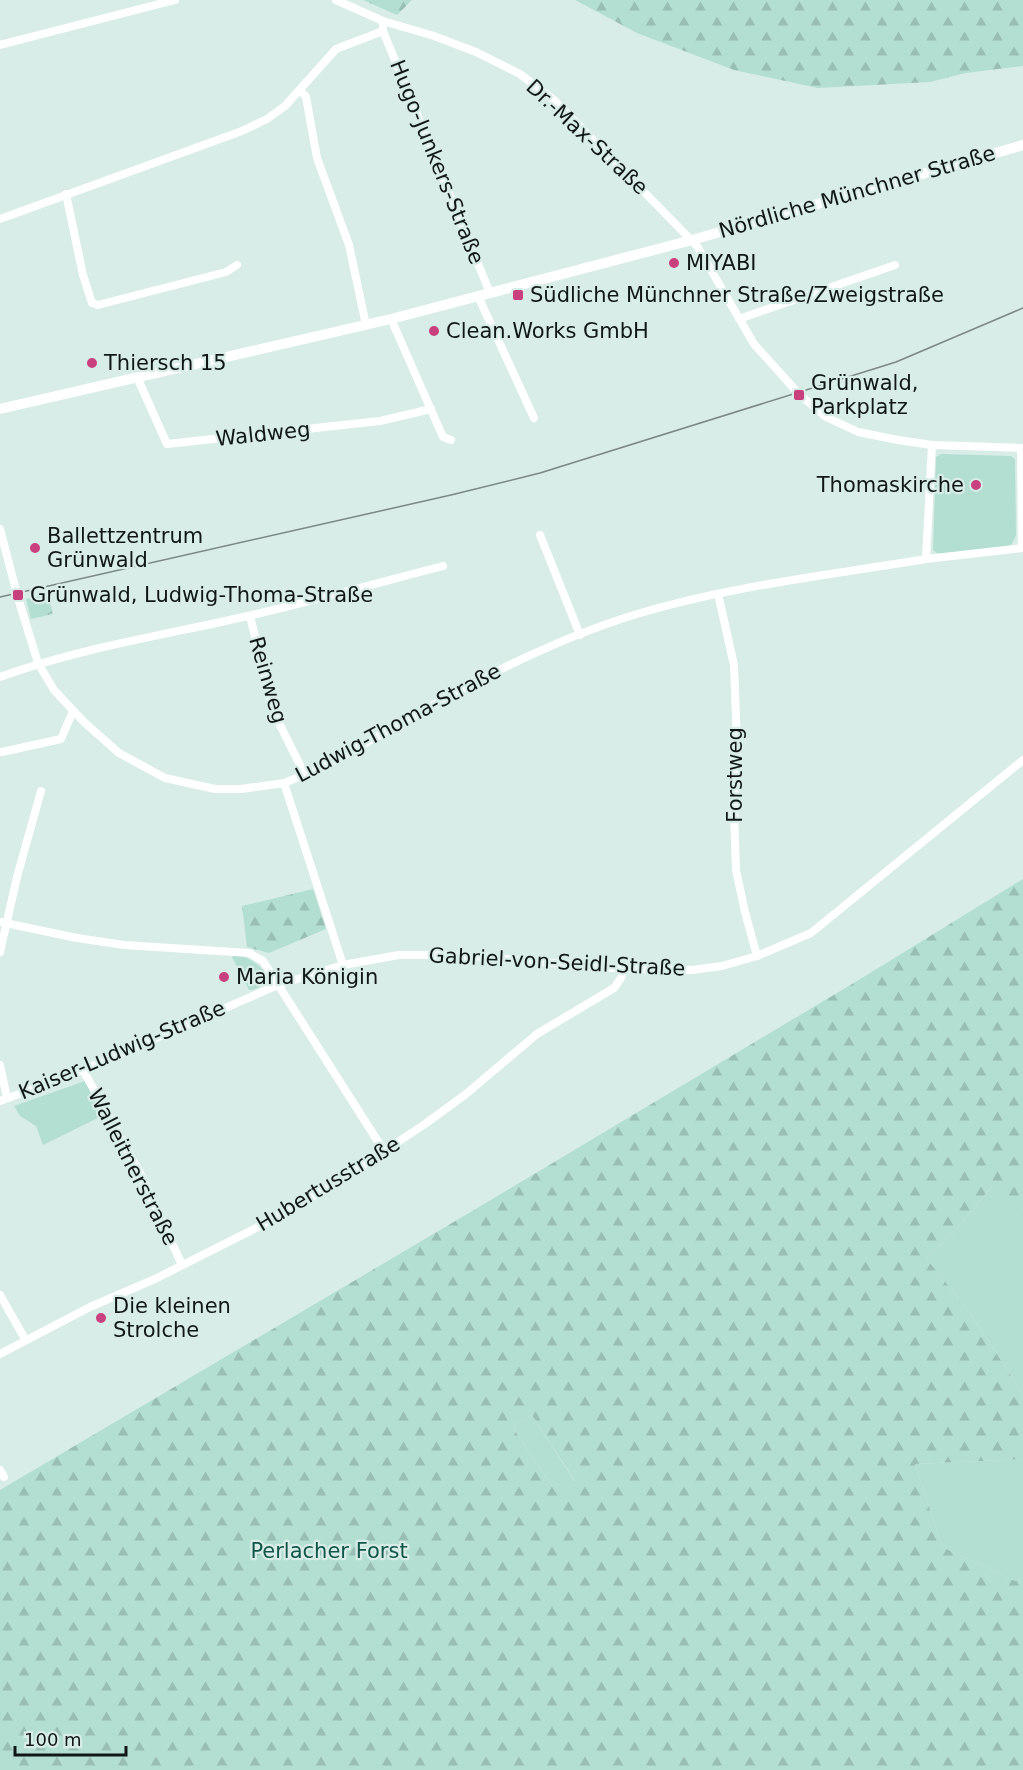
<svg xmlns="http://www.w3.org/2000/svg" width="1023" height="1770" viewBox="0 0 1023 1770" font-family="'DejaVu Sans',sans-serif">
	<defs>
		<pattern id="forest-firs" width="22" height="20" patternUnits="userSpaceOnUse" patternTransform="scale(1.5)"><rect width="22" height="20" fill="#b3ded2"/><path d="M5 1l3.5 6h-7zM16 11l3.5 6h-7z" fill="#99beb4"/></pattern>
		<pattern id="park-crowns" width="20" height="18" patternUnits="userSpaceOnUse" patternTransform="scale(1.5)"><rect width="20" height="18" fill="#b3ded2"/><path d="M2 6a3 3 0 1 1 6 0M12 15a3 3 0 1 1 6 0" fill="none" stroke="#99beb4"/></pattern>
	</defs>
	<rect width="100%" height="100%" fill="#d9ede8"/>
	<g fill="#b3ded2">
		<polygon points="941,454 1011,456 1015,459 1016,535 1012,544 1008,547 938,554 933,550 936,457"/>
		<path d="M234 954C247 956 256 963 266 972V980C263 985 255 991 249 990L232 957Z"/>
		<polygon points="85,1081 104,1115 43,1145 36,1126 20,1116 14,1106"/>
		<polygon points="994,1184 1023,1210 1023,1394 968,1310 926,1258 954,1232"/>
		<polygon points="532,1415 575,1482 556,1492 513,1428 522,1420"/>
		<polygon points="1023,1459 1023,1578 1015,1581 942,1547 915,1464"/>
	</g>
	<g fill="url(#forest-firs)" fill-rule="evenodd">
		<polygon points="363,0 412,0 397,15"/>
		<polygon points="575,0 1023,0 1023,66 966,73 930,82 818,88 734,70 637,33"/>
		<path d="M1023 879V1210L993 1185 954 1232 926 1258 968 1310 1023 1394V1459L915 1464 942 1547 1015 1581 1023 1578V1770H0V1490L474 1210 862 978ZM532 1415 575 1481 556 1492 513 1428 522 1420Z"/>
		<polygon points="313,889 326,929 269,953 247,947 242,906"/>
	</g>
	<polygon fill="url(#park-crowns)" points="48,594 53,614 31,619 26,599"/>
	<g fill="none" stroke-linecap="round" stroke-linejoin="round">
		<g stroke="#fff" stroke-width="8">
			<polyline points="336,0 383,21 434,36 476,52 520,74 554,100 697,246 754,344 799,394 826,417 858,432 898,440 932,445 1023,448"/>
			<polyline points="383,31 490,293"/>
			<polyline points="0,45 175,0"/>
			<polyline points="300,90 306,97 317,158 349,245 366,325"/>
			<polyline points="66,194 83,275 92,303 98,305 226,272 237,265"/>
			<polyline points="0,219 242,131 267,119 285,106 336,49 383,31 383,21"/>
			<polyline points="478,296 534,418"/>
			<polyline points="391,319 443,437 451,440"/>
			<polyline points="739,319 895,265"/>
			<polyline points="137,377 167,444 380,421 431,409"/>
			<polyline points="932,445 926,559 1022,548 1021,448"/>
			<path d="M0 529 18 598 38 663 54 690 85 723 119 753 165 778 215 789H241L284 783 324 767C424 710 525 648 637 614 730 586 829 575 926 559"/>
			<polyline points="540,535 580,635"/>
			<polyline points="718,594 734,665 737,744 734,810 736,870 745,912 757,956"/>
			<polyline points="250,616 274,713 305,775"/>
			<path d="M0 677C80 648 165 635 248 616 313 601 378 583 443 566"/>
			<polyline points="2,752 61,739 73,711"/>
			<polyline points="284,783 343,965"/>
			<polyline points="0,922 77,938 124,945 249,953 263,961 384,1151"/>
			<polyline points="0,952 17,877 41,791"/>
			<polyline points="0,1065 7,1098"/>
			<polyline points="83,1070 140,1173 182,1265"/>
			<polyline points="0,1101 83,1070 278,985 343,965 399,955 435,955 471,956 624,969 692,970 722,966 757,956 811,933 1023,760"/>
			<polyline points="0,1295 25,1339"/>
			<polyline points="0,1354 90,1307 155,1279 256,1228 333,1185 425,1124 466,1094 537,1034 614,988 621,978 624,969"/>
			<polyline points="0,1470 4,1477"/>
		</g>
		<polyline stroke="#fff" stroke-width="10" points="0,409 391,319 692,240 1023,145"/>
		<polyline stroke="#7a8784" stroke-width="1.5" points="0,597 451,495 540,473 896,362 1023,308"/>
	</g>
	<g fill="#c8407d" stroke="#d9ede8" stroke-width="2">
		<circle cx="674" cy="263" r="6"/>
		<rect x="512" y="289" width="12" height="12" rx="3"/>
		<circle cx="434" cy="331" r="6"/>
		<circle cx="92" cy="363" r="6"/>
		<rect x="793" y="389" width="12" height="12" rx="3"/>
		<circle cx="976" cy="485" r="6"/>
		<circle cx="35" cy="548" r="6"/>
		<rect x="12" y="589" width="12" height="12" rx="3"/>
		<circle cx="224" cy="977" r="6"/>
		<circle cx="101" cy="1318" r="6"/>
	</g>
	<g text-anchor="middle" stroke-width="4.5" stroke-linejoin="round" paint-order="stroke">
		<g font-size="21" fill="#101716" stroke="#d9ede8">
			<text transform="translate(587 137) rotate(43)" y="7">Dr.-Max-Straße</text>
			<text transform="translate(437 162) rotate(68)" y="7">Hugo-Junkers-Straße</text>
			<text transform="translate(857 192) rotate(-16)" y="7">Nördliche Münchner Straße</text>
			<text transform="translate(263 434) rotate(-6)" y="7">Waldweg</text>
			<text transform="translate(268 680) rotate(74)" y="7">Reinweg</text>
			<text transform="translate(398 723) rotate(-28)" y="7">Ludwig-Thoma-Straße</text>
			<text transform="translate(735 775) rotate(-90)" y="7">Forstweg</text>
			<text transform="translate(557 962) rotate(3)" y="7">Gabriel-von-Seidl-Straße</text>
			<text transform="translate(122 1050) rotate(-23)" y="7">Kaiser-Ludwig-Straße</text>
			<text transform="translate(133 1167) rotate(63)" y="7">Walleitnerstraße</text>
			<text transform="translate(328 1184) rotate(-31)" y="7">Hubertusstraße</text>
		</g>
		<g font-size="21" fill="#101716" stroke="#d9ede8" text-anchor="start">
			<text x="686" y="270">MIYABI</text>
			<text x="530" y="302">Südliche Münchner Straße/Zweigstraße</text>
			<text x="446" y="338">Clean.Works GmbH</text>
			<text x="104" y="370">Thiersch 15</text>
			<text x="811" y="390">Grünwald,<tspan x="811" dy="24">Parkplatz</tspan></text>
			<text x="964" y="492" text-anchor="end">Thomaskirche</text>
			<text x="47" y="543">Ballettzentrum<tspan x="47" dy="24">Grünwald</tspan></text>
			<text x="30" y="602">Grünwald, Ludwig-Thoma-Straße</text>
			<text x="236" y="984">Maria Königin</text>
			<text x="113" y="1313">Die kleinen<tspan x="113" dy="24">Strolche</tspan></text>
		</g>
		<g font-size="21" fill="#105649" stroke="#d9ede8">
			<text x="329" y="1558">Perlacher Forst</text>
		</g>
	</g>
	<path d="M15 1746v9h111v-9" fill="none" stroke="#101716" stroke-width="3"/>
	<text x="24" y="1746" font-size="18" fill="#101716" stroke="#d9ede8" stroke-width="4.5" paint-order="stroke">100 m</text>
</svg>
